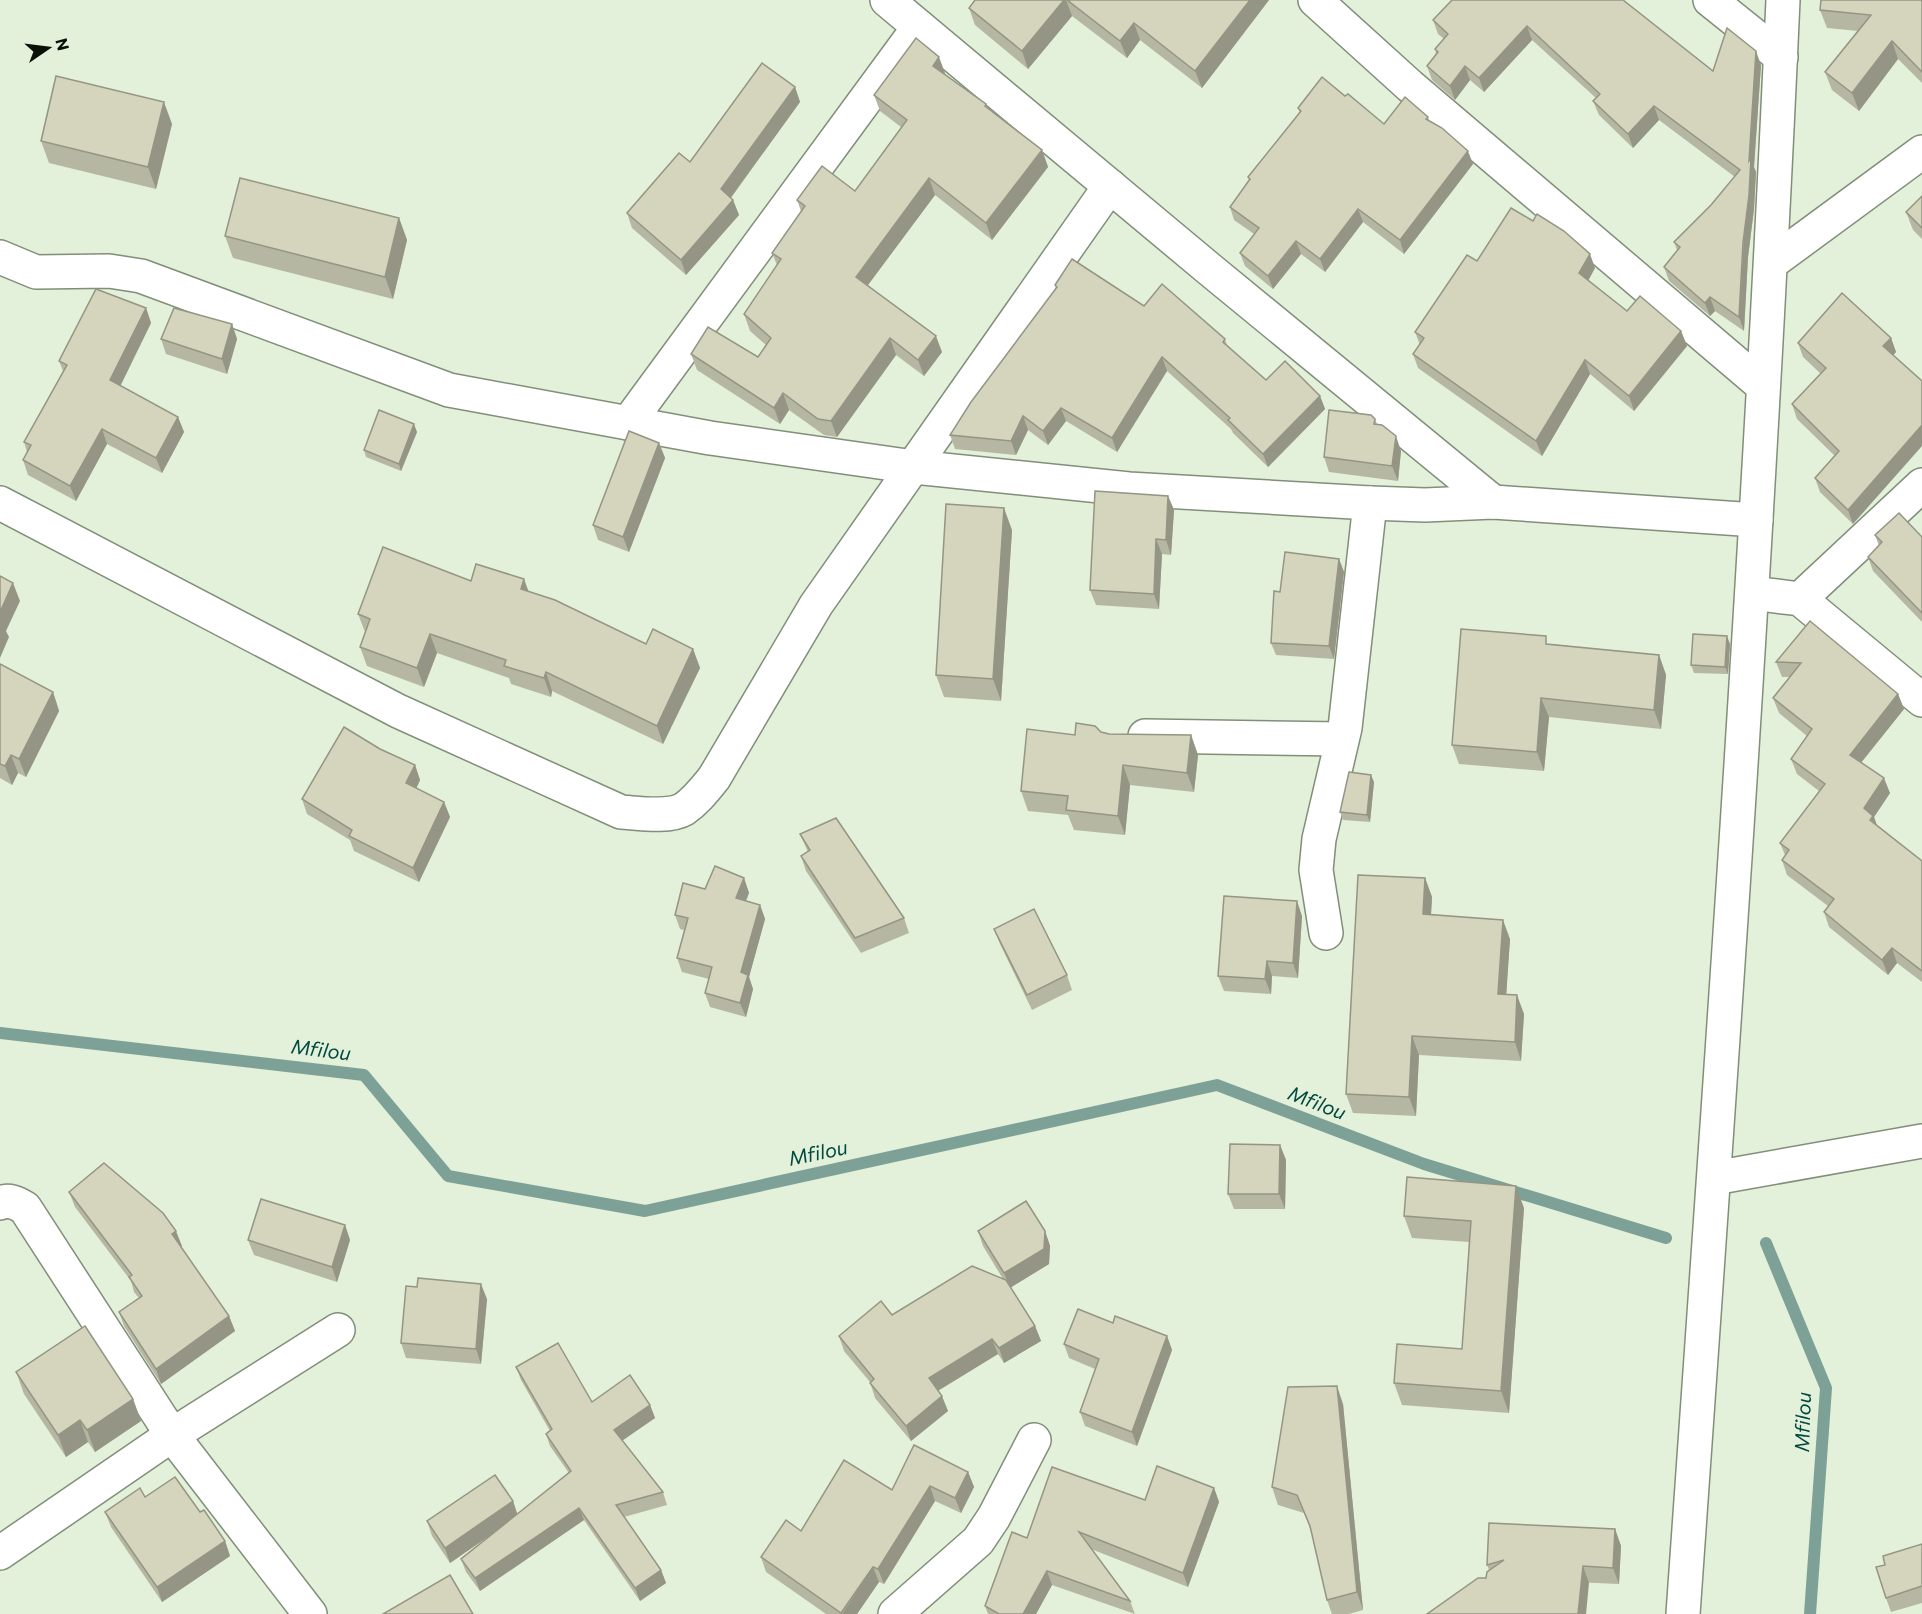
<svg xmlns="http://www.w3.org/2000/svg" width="1922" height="1614" viewBox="0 0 1922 1614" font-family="Commissioner,sans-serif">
	<rect width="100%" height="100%" fill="#e3f0da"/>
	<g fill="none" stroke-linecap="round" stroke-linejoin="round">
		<g stroke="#7ea197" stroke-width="12">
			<polyline points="0,1033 364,1075 448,1176 645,1211 1217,1085 1424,1164 1666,1238"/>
			<polyline points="1766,1243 1826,1388 1810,1614"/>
		</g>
		<defs>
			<g id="minor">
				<polyline points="887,0 1208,268 1493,502"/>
				<polyline points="1315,0 1410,86 1763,386"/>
				<polyline points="1710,0 1781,57"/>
				<polyline points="0,257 36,272 109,271 141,276 449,390 710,438 914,467 1129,489 1370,503 1425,505 1493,502 1756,520"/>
				<polyline points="1771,263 1922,152"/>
				<polyline points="628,423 919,27"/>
				<path d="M0 503 398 711 621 812C638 813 669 818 684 809 696 801 705 789 714 778L816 605 1110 186"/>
				<polyline points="1752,593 1800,599 1922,700"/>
				<polyline points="1800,599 1922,485"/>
				<polyline points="1145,736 1342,739"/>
				<polyline points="1326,933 1316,870 1319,839 1345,728 1370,503"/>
				<polyline points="1714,1178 1922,1141"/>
				<path d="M0 1203C9 1199 17 1203 25 1208L172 1435 310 1614"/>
				<polyline points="0,1553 172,1435 338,1330"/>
				<polyline points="895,1614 978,1541 994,1517 1034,1440"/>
			</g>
			<path id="secondary" d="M1683 1614C1721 1076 1759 539 1783 0"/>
		</defs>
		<use href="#minor" stroke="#818e79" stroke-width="36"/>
		<use href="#secondary" stroke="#818e79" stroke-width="36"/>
		<use href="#minor" stroke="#fff" stroke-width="33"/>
		<use href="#secondary" stroke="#fff" stroke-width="33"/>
	</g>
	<g fill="#b6b7a2">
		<polygon points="975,0 1269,0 1202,88 1140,40 1127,58 1072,16 1028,69 975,25 969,8"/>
		<polygon points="1452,0 1713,71 1761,65 1754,167 1756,172 1754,209 1748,257 1744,331 1715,311 1710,316 1669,281 1664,267 1677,250 1674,242 1711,205 1735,177 1659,120 1633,148 1599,115 1593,101 1596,98 1532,40 1484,92 1470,80 1455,100 1432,80 1427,66 1436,54 1435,49 1444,39 1438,34 1433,20"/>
		<polygon points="1922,0 1922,83 1898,59 1859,111 1832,90 1825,72 1858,31 1827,28 1820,10"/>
		<polygon points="945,73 945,74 986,104 987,108 1042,150 1048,167 992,240 935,195 868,285 942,352 924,376 896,355 837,437 824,435 789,410 780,424 697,370 691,354 758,357 766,345 750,331 744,314 777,265 772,253 801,211 797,200 855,191 901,127 880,111 874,95"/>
		<polygon points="795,87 800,102 731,198 733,200 739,215 686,275 632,228 627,213 690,162"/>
		<polygon points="1345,96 1384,124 1428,117 1430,122 1473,164 1404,254 1363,222 1325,272 1301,254 1273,289 1245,266 1240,253 1254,234 1234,220 1230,207 1249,180 1248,177 1300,113 1298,108"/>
		<polygon points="172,124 156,189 49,163 41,141"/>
		<polygon points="1922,196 1922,239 1913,230 1906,212"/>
		<polygon points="399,218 407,240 393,299 233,258 225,236"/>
		<polygon points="1477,261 1595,268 1588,281 1627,311 1681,331 1687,346 1634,411 1590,374 1542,456 1418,368 1413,354 1420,345 1415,332"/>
		<polygon points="1055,285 1144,306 1225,339 1227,345 1266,380 1320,396 1325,409 1268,467 1233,433 1231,429 1167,371 1117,452 1066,421 1048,445 1028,430 1016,455 955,449 950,435 1056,289"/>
		<polygon points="146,308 151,323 120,385 178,417 184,432 162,473 107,444 76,501 28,475 23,460 27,452 24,442 63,371 59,361"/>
		<polygon points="232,324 237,339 227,374 166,354 161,339"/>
		<polygon points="1891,338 1896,352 1893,355 1853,524 1820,492 1815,478 1835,456 1797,419 1792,404 1821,374 1803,357 1798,343"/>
		<polygon points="1375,419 1377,424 1401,451 1398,481 1329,472 1324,457"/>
		<polygon points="417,432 401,471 366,457 364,450"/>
		<polygon points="659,443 665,458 629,552 598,540 593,525"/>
		<polygon points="1168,496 1174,510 1171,555 1162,554 1159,609 1096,605 1090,590"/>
		<polygon points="1012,530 1001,701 944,697 936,675"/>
		<polygon points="1875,535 1922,537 1922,622 1873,571 1868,557 1879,546"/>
		<polygon points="1339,559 1344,572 1334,659 1276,655 1271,643 1280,592"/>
		<polygon points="471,581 528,591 646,644 693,649 700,668 663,744 552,691 551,697 511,684 509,678 437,653 424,687 367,666 360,647 365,632 358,614"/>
		<polygon points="1810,621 1898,694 1904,709 1861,763 1890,793 1874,817 1876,824 1922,861 1922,982 1897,963 1888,975 1829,927 1824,912 1828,906 1787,875 1782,860 1785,855 1780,843 1819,791 1797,774 1791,759 1807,736 1779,713 1773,698 1790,677 1782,677 1776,662"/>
		<polygon points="1550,644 1659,655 1666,675 1661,729 1549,717 1544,771 1459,764 1452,745"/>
		<polygon points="1730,644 1728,674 1694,673 1691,665"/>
		<polygon points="0,664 53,692 59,711 26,777 18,773 12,785 0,778"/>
		<polygon points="1101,732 1109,734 1191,735 1198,755 1194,792 1130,785 1125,835 1074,830 1068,815 1028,811 1021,791 1075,735"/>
		<polygon points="380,749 415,765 420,780 416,788 444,802 450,817 419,882 354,851 350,840 307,814 302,799"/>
		<polygon points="1374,782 1370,822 1343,820 1340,812"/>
		<polygon points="800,834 904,918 909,933 861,953 806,871 801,856 808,852"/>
		<polygon points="744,878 749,893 746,901 760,905 765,919 749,977 753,989 746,1017 710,1007 705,993 709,979 682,972 677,958 684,930 680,929 675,915 705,889"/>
		<polygon points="1425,878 1432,897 1431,914 1510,939 1506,995 1524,1014 1521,1061 1419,1055 1416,1116 1353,1113 1346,1094"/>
		<polygon points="1302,916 1298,978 1272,976 1271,994 1224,991 1218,976"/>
		<polygon points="994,929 1067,975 1072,990 1032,1010 1000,944"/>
		<polygon points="1280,1145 1286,1160 1285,1209 1234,1209 1228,1194"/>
		<polygon points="69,1192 182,1246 181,1247 229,1316 235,1331 161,1384 124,1326 119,1312 139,1298 134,1292 131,1281 75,1207"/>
		<polygon points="1524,1208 1509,1413 1402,1405 1394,1383 1462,1349 1469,1242 1412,1238 1404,1216"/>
		<polygon points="345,1225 350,1240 337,1282 254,1255 248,1240"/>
		<polygon points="978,1231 1045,1231 1050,1246 1049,1264 1011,1287 1035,1326 1041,1341 1004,1363 998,1354 938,1391 948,1411 911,1441 875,1398 870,1382 844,1351 839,1336 892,1315 1003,1279 983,1246"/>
		<polygon points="417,1287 487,1299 481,1364 406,1358 401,1343"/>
		<polygon points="1167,1336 1172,1350 1137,1446 1085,1426 1080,1412 1095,1369 1069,1358 1064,1344"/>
		<polygon points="516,1367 592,1402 650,1405 655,1418 622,1440 663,1492 667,1505 624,1517 661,1570 666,1583 640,1601 584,1520 480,1591 466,1572 461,1559 495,1532 450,1563 432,1536 427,1521 513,1501 517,1514 569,1473 550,1446 546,1434 550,1431 521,1380"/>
		<polygon points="16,1372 133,1399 141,1421 95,1452 88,1442 66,1457 24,1394"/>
		<polygon points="1343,1404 1363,1610 1349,1614 1332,1614 1327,1600 1311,1531 1304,1513 1278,1505 1272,1487"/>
		<polygon points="968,1472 974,1487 961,1513 935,1501 884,1584 879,1582 857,1614 826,1614 766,1572 761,1557 801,1531 892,1490"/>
		<polygon points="1214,1488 1219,1502 1188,1587 1091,1549 1130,1601 1135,1614 1052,1585 1036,1614 988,1614 985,1606 1027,1538 1145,1500"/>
		<polygon points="145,1497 200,1512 225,1541 230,1556 162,1602 111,1527 105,1512"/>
		<polygon points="1489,1523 1615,1529 1621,1546 1619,1584 1486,1578 1489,1570 1487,1565"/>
		<polygon points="1922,1544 1922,1603 1891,1612 1886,1598 1885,1565"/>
	</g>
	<g fill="#949584">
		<polygon points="1064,0 1066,0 1072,16 1028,69 1022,51"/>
		<polygon points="1250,0 1269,0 1202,88 1195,71"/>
		<polygon points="1134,23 1140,40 1127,58 1120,41"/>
		<polygon points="1527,26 1532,40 1484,92 1479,78"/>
		<polygon points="1892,41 1898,59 1859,111 1852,93"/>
		<polygon points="1756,51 1761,65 1754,167 1756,172 1754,209 1748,257 1744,331 1739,317"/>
		<polygon points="939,57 945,73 939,82 933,66"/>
		<polygon points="1465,66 1470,80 1455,100 1450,86"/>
		<polygon points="795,87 800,102 726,204 721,189"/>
		<polygon points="164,102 172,124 156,189 148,167"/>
		<polygon points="1654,106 1659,120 1633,148 1628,134"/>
		<polygon points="1042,150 1048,167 992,240 986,223"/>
		<polygon points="1468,151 1473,164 1404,254 1400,240"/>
		<polygon points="929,178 935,195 862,293 856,277"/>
		<polygon points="733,200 739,215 686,275 681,260"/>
		<polygon points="1358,209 1363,222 1325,272 1320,259"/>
		<polygon points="399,218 407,240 393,299 385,277"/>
		<polygon points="1296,241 1301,254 1273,289 1268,276"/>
		<polygon points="1590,254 1595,268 1584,288 1579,273"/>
		<polygon points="1710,297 1715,311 1710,316 1705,303"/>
		<polygon points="146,308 151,323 116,395 110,380"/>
		<polygon points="232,324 237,339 227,374 222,359"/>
		<polygon points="1681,331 1687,346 1634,411 1629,396"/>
		<polygon points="936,336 942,352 924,376 918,360"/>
		<polygon points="890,338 896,355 837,437 831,421"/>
		<polygon points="1891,338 1896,352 1889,360 1883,346"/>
		<polygon points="1162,357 1167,371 1117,452 1112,438"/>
		<polygon points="1585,360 1590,374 1542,456 1536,441"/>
		<polygon points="783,393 789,410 780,424 774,408"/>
		<polygon points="1320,396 1325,409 1268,467 1263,454"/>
		<polygon points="1061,408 1066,421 1048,445 1043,431"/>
		<polygon points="1023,416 1028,430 1016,455 1011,441"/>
		<polygon points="178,417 184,432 162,473 156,458"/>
		<polygon points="414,424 417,432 401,471 399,464"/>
		<polygon points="1922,425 1922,446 1853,524 1848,510"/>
		<polygon points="102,429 107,444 76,501 70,486"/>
		<polygon points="1396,436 1401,451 1398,481 1392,466"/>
		<polygon points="659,443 665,458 629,552 623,537"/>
		<polygon points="1168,496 1174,510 1171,555 1166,540"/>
		<polygon points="1004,508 1012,530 1001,701 993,679"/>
		<polygon points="1156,539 1162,554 1159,609 1154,594"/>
		<polygon points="1339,559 1344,572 1334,659 1329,646"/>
		<polygon points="524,579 531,598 521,589"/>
		<polygon points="13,583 20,601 6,631 9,637 0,658 0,612"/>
		<polygon points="430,634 437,653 424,687 417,668"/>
		<polygon points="1727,636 1730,644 1728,674 1725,667"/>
		<polygon points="693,649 700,668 663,744 657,726"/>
		<polygon points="1659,655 1666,675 1661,729 1654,710"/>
		<polygon points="546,672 552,691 551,697 544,678"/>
		<polygon points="53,692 59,711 26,777 19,759"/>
		<polygon points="1898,694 1904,709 1855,770 1850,755"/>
		<polygon points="1541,698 1549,717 1544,771 1537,752"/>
		<polygon points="1191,735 1198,755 1194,792 1187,773"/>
		<polygon points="11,755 18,773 12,785 5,766"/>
		<polygon points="415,765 420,780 412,798 406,783"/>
		<polygon points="1123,765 1130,785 1125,835 1118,816"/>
		<polygon points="1371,775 1374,782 1370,822 1367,815"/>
		<polygon points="1884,778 1890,793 1874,817 1879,831 1864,808"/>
		<polygon points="444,802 450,817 419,882 413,868"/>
		<polygon points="744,878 749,893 741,912 736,898"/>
		<polygon points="1425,878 1432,897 1430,933 1423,914"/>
		<polygon points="1297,901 1302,916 1298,978 1293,963"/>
		<polygon points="760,905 765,919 749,977 753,989 746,1017 740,1003 741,972"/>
		<polygon points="1503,920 1510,939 1505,1013 1498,994"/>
		<polygon points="1892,948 1897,963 1888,975 1882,960"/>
		<polygon points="1267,961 1272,976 1271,994 1265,979"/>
		<polygon points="1517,995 1524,1014 1521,1061 1515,1042"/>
		<polygon points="1412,1036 1419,1055 1416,1116 1409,1097"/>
		<polygon points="1280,1145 1286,1160 1285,1209 1279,1194"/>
		<polygon points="1516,1186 1524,1208 1509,1413 1501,1391"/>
		<polygon points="345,1225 350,1240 337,1282 332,1267"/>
		<polygon points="176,1231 182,1246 177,1249 172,1234"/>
		<polygon points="1045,1231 1050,1246 1049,1264 1010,1288 1004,1273"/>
		<polygon points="481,1284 487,1299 481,1364 476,1349"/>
		<polygon points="229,1316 235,1331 161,1384 156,1369"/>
		<polygon points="1035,1326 1041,1341 1004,1363 999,1348"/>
		<polygon points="1167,1336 1172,1350 1137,1446 1132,1432"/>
		<polygon points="992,1339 998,1354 934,1393 929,1378"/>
		<polygon points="1337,1386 1343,1404 1363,1610 1357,1592"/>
		<polygon points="942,1396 948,1411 911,1441 906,1426"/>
		<polygon points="133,1399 141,1421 95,1452 87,1430"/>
		<polygon points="650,1405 655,1418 619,1443 614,1430"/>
		<polygon points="80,1420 88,1442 66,1457 58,1435"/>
		<polygon points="968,1472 974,1487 961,1513 955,1498"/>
		<polygon points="930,1486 935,1501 884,1584 878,1569"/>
		<polygon points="1214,1488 1219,1502 1188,1587 1183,1573"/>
		<polygon points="513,1501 518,1516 450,1563 445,1548"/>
		<polygon points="579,1508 584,1520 480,1591 475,1578"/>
		<polygon points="1615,1529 1621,1546 1619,1584 1613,1568"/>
		<polygon points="225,1541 230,1556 162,1602 157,1587"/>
		<polygon points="1583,1566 1589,1583 1586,1614 1578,1614"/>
		<polygon points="873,1567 879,1582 857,1614 842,1614"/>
		<polygon points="661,1570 666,1583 640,1601 635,1588"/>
		<polygon points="1047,1571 1052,1585 1036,1614 1023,1614"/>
	</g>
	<g fill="#d4d5bc" stroke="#949584" stroke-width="1.5">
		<polygon points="975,0 1064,0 1022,51 969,8"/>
		<polygon points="1067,0 1250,0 1195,71 1134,23 1120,41"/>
		<polygon points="1452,0 1623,0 1713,71 1727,28 1756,51 1749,161 1751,158 1749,195 1743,243 1739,317 1710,297 1705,303 1664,267 1680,247 1674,242 1711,205 1740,170 1654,106 1628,134 1593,101 1600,94 1527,26 1479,78 1465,66 1450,86 1427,66 1438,52 1435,49 1448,34 1433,20"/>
		<polygon points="1821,0 1922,0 1922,72 1892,41 1852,93 1825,72 1871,15 1820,10"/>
		<polygon points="916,38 939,57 933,66 986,104 985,106 1042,150 986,223 929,178 856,277 936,336 918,360 890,338 831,421 818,419 783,393 774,408 691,354 708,327 758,357 771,338 744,314 781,259 772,253 805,206 797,200 822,166 855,191 907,120 874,95"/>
		<polygon points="762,63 795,87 721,189 733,200 681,260 627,213 679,153 690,162"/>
		<polygon points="56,76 164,102 148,167 41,141"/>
		<polygon points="1322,77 1345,96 1348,94 1384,124 1405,97 1428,117 1426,119 1442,128 1468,151 1400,240 1358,209 1320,259 1296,241 1268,276 1240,253 1259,228 1230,207 1250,179 1248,177 1301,111 1298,108"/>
		<polygon points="240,178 399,218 385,277 225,236"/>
		<polygon points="1922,196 1922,228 1906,212"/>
		<polygon points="1511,208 1533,221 1537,214 1564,231 1590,254 1579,273 1627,311 1640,296 1681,331 1629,396 1585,360 1536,441 1413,354 1424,338 1415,332 1467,255 1477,261"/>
		<polygon points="1072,259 1144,306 1162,284 1225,339 1223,342 1266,380 1285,361 1320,396 1263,454 1228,420 1230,418 1162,357 1112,438 1061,408 1043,431 1023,416 1011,441 950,435 971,402 1057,287 1055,285"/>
		<polygon points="96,289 146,308 110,380 178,417 156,458 102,429 70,486 23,460 31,445 24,442 67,365 59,361"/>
		<polygon points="1842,293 1891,338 1883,346 1922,381 1922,425 1848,510 1815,478 1839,451 1792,404 1826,368 1798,343"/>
		<polygon points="174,308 232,324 222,359 161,339"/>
		<polygon points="379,410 414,424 399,464 364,450"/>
		<polygon points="1329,410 1371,415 1375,419 1374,424 1382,425 1396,436 1392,466 1324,457"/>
		<polygon points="629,431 659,443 623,537 593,525"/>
		<polygon points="1095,491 1168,496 1166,540 1156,539 1154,594 1090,590"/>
		<polygon points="946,504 1004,508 993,679 936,675"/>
		<polygon points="1899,513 1922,537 1922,613 1868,557 1882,542 1875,535"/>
		<polygon points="383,547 471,581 476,564 524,579 521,589 555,600 646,644 653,629 693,649 657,726 546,672 544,678 504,666 506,660 430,634 417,668 360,647 370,619 358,614"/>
		<polygon points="1285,552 1339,559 1329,646 1271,643 1274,591 1280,592"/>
		<polygon points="0,576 13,583 0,612"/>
		<polygon points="1810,621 1898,694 1850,755 1884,778 1864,808 1873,816 1870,820 1922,861 1922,971 1892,948 1882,960 1824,912 1834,899 1782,860 1789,850 1780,843 1825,784 1791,759 1812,729 1773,698 1801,663 1776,662"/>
		<polygon points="1461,629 1546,636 1546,644 1659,655 1654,710 1541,698 1537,752 1452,745"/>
		<polygon points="1693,634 1727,636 1725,667 1691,665"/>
		<polygon points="0,664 53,692 19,759 11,755 5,766 0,764"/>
		<polygon points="1076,723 1095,726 1101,732 1109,734 1191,735 1187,773 1123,765 1118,816 1066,810 1068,796 1021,791 1027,729 1075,735"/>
		<polygon points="344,727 380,749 415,765 406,783 444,802 413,868 349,836 352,830 302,799"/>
		<polygon points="1349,772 1371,775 1367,815 1340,812"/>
		<polygon points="836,818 904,918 855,938 801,856 810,850 800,834"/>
		<polygon points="715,866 744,878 736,898 760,905 741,972 748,975 740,1003 705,993 712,967 677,958 688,918 675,915 683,883 705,889"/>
		<polygon points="1358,875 1425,878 1423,914 1503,920 1498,994 1517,995 1515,1042 1412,1036 1409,1097 1346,1094"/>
		<polygon points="1224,896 1297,901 1293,963 1267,961 1265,979 1218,976"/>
		<polygon points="1034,909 1067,975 1027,995 994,929"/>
		<polygon points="1230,1144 1280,1145 1279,1194 1228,1194"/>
		<polygon points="104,1163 163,1213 176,1231 172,1234 229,1316 156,1369 119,1312 142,1296 129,1277 132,1275 69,1192"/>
		<polygon points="1407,1177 1516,1186 1501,1391 1394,1383 1397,1344 1462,1349 1471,1221 1404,1216"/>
		<polygon points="261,1199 345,1225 332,1267 248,1240"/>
		<polygon points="1026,1201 1045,1231 1044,1249 1004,1273 978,1231"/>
		<polygon points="972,1266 1006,1280 1035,1326 999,1348 992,1339 929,1378 942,1396 906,1426 870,1383 874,1379 839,1336 881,1301 892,1315"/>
		<polygon points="418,1278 481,1284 476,1349 401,1343 406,1286 417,1287"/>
		<polygon points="1078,1309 1113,1323 1115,1316 1167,1336 1132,1432 1080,1412 1099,1359 1064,1344"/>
		<polygon points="85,1326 133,1399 87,1430 80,1420 58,1435 16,1372"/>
		<polygon points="558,1343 592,1402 630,1375 650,1405 614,1430 663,1492 616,1505 661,1570 635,1588 579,1508 475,1578 461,1559 571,1471 546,1434 552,1429 516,1367"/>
		<polygon points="1337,1386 1357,1592 1327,1600 1310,1526 1297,1495 1272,1487 1288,1387"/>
		<polygon points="914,1445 968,1472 955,1498 930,1486 878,1569 873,1567 841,1613 761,1557 786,1520 801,1531 844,1460 892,1490"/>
		<polygon points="1157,1466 1214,1488 1183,1573 1079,1532 1130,1601 1047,1571 1023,1614 999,1614 985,1606 1012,1532 1027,1538 1052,1467 1145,1500"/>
		<polygon points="495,1475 513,1501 445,1548 427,1521"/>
		<polygon points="175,1477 200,1512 204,1510 225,1541 157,1587 105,1512 140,1488 145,1497"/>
		<polygon points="1489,1523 1615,1529 1613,1568 1583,1566 1578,1614 1427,1614 1478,1578 1486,1578 1487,1572 1504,1560 1487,1565"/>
		<polygon points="1922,1544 1922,1586 1886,1598 1876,1567 1885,1565 1883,1556"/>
		<polygon points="450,1575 473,1614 383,1614"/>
	</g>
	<g text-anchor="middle" stroke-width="4.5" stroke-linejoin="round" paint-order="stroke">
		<g font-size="20" font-style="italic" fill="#014940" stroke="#e3f0da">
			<text transform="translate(321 1050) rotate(7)" y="7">Mfilou</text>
			<text transform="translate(1317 1103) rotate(21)" y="7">Mfilou</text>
			<text transform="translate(818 1153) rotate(-12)" y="7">Mfilou</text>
			<text transform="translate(1803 1422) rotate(-88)" y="7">Mfilou</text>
		</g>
	</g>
	<g transform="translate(48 48) rotate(76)" stroke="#e3f0da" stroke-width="4.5" paint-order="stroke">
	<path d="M0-4.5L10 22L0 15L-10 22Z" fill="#0a0f07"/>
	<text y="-9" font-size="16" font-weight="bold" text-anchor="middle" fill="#0a0f07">N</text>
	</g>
</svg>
